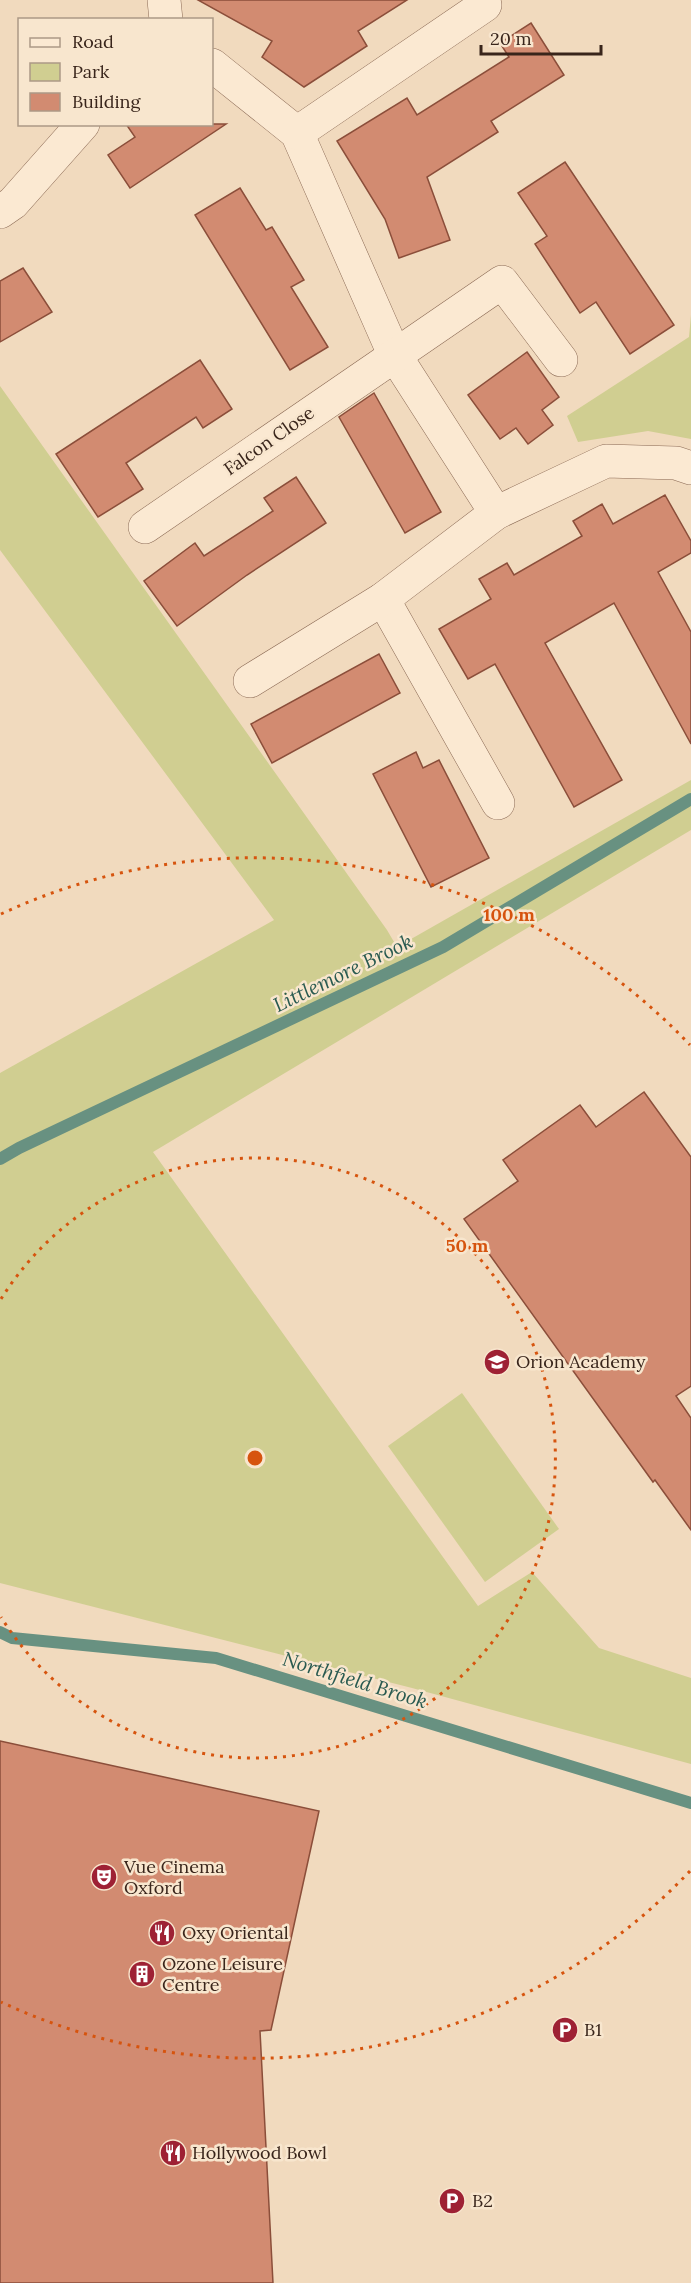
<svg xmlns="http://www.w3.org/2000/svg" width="691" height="2283" viewBox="0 0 691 2283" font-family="Lora,serif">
	<rect width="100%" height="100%" fill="#f1dabe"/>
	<g fill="#d0ce91">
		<polygon points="691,315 691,439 648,431 578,442 567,416 689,337"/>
		<polygon points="0,386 387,930 397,947 691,780 691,830 153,1152 478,1606 532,1572 599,1648 691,1678 691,1764 412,1688 0,1583 0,1073 274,920 0,550"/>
		<polygon points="462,1393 559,1529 485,1582 388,1446"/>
	</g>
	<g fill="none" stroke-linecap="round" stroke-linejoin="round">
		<g stroke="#689181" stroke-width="12">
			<polyline points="0,1159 19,1148 443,947 691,799"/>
			<polyline points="0,1632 12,1638 216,1658 691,1803"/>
		</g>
	</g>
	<g fill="#d28b71" stroke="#8b4e3a" stroke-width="1.5">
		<polygon points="198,0 407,0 358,31 367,46 304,87 262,57 272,41"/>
		<polygon points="531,23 564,75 491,121 498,132 427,177 450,240 399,258 385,219 337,141 407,98 417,115 509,57 500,43"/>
		<polygon points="126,124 226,124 130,188 108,155 135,137"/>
		<polygon points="565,162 674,325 630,354 596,302 580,313 535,244 547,236 518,193"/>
		<polygon points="240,188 266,230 272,227 304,280 291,287 328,347 290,370 195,215"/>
		<polygon points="23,268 52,312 0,342 0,281"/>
		<polygon points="527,352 559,397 542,410 553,425 528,444 516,428 500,439 468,395"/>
		<polygon points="200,360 232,409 203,428 196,417 126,463 143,489 98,517 56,454"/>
		<polygon points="374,393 441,512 405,533 339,417"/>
		<polygon points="296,477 326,523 247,575 177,626 144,581 195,543 204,556 273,511 264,498"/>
		<polygon points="665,495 691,541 691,553 658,572 691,632 691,744 614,603 545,643 622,780 574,807 495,664 468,679 439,629 491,599 479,579 507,563 514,575 582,536 573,521 602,504 613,524"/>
		<polygon points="379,654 400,693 272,763 251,724"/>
		<polygon points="416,752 423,768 439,760 489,858 431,887 373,774"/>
		<polygon points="644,1092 691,1157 691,1386 676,1396 691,1418 691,1530 655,1480 653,1482 464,1219 518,1181 503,1160 580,1105 596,1127"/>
		<polygon points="0,1741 319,1811 271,2030 260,2031 273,2283 0,2283"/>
	</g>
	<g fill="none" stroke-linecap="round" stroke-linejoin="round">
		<defs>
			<g id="minor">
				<polyline points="164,0 166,20"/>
				<polyline points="212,65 297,133 394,354 496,513"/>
				<polyline points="297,133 485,5"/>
				<polyline points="0,212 13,203 83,124"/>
				<polyline points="145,527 502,282 561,360"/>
				<polyline points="383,599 498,803"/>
				<polyline points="250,681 383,599 496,513 606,461 676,463 691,468"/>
			</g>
		</defs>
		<use href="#minor" stroke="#8b6a55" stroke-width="34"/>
		<use href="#minor" stroke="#fbe9d2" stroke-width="33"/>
	</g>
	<g fill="none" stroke="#d6540e" stroke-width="3" stroke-dasharray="3 6">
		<path d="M1 1299A300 300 0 1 1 1 1617"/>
		<path d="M690 1871A600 600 0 0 1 1 2002M1 914A600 600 0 0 1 690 1045"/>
	</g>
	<defs>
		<symbol id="school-disc" viewBox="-11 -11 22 22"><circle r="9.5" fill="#9e2134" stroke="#f8e6ce"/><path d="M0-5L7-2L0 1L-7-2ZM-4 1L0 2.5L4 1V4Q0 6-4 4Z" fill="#fff"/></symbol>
		<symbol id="theatre-disc" viewBox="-11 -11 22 22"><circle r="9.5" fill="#9e2134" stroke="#f8e6ce"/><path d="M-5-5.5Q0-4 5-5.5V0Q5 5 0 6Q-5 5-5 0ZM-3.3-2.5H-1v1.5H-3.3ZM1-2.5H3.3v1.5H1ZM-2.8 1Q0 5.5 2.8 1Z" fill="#fff"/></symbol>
		<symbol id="restaurant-disc" viewBox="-11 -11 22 22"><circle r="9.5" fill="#9e2134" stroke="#f8e6ce"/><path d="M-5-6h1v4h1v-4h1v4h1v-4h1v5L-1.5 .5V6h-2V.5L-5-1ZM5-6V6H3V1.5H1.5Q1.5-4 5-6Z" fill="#fff"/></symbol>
		<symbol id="building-disc" viewBox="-11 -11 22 22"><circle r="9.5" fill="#9e2134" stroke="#f8e6ce"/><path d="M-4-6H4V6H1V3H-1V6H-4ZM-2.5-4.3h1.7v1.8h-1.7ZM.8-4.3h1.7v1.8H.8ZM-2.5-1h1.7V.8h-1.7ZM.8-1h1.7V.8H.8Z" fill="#fff"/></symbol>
		<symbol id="parking-disc" viewBox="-11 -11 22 22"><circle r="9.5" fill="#9e2134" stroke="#f8e6ce"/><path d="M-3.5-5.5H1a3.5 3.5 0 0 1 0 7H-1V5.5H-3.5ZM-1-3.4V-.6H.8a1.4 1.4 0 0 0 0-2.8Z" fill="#fff"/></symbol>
	</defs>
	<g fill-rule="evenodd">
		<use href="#school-disc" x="482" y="1347" width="30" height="30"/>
		<use href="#theatre-disc" x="89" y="1862" width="30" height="30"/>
		<use href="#restaurant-disc" x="147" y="1918" width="30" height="30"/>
		<use href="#building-disc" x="127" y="1959" width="30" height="30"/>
		<use href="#parking-disc" x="550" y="2015" width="30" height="30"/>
		<use href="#restaurant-disc" x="158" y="2138" width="30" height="30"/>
		<use href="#parking-disc" x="437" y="2186" width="30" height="30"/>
	</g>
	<g text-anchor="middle" stroke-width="5" stroke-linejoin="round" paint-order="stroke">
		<g font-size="18" fill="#39251b" stroke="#f8e6ce">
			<text transform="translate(269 441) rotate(-35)" y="6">Falcon Close</text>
		</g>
		<g font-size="18" fill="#39251b" stroke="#f8e6ce" text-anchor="start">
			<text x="516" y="1368">Orion Academy</text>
			<text x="124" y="1873">Vue Cinema<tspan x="124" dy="21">Oxford</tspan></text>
			<text x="182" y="1939">Oxy Oriental</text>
			<text x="162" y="1970">Ozone Leisure<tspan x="162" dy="21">Centre</tspan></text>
			<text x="584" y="2036">B1</text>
			<text x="192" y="2159">Hollywood Bowl</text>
			<text x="472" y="2207">B2</text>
		</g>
		<g font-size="20" font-style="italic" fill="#295a50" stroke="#f8e6ce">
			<text transform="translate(343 973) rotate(-26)" y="7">Littlemore Brook</text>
			<text transform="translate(355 1680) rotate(17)" y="7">Northfield Brook</text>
		</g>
	</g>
	<circle cx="255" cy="1458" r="9" fill="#d6540e" stroke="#f8e6ce" stroke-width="3"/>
	<g font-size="18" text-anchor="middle" font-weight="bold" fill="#d6540e" stroke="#f8e6ce" stroke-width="5" stroke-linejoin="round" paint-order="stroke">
		<text x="509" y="921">100 m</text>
		<text x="467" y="1252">50 m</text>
	</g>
	<rect x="18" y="18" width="195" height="108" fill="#f8e6ce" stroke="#ac9986" stroke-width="1.5"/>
	<rect x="30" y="38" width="30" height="9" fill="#fbe9d2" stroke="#ac9986" stroke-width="1.5"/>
	<text x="72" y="48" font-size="18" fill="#39251b">Road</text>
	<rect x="30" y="63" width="30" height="18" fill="#d0ce91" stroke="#ac9986" stroke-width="1.5"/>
	<text x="72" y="78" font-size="18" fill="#39251b">Park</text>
	<rect x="30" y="93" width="30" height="18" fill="#d28b71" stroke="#ac9986" stroke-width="1.5"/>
	<text x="72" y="108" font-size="18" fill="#39251b">Building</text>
	<path d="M481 45v9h120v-9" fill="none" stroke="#39251b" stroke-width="3"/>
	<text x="490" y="45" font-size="18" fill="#39251b" stroke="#f8e6ce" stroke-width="4.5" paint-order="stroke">20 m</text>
</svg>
